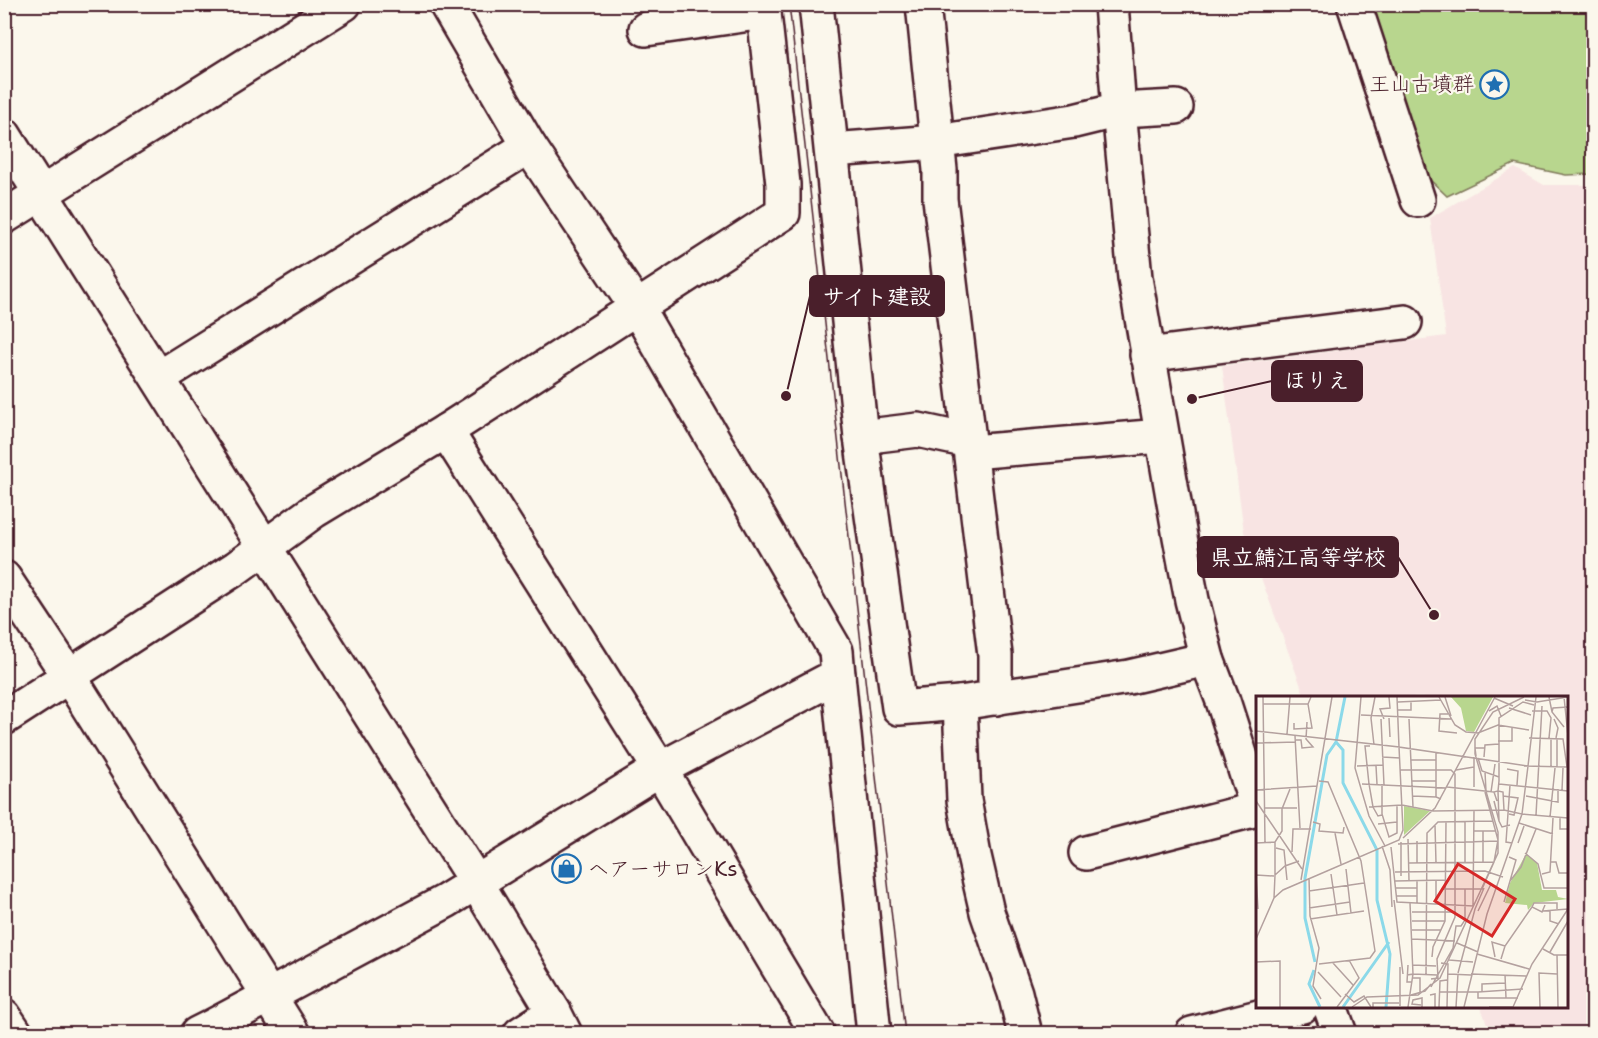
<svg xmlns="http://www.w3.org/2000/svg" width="1598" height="1038" viewBox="0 0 1598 1038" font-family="'Shantell Sans','Klee One',sans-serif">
	<rect width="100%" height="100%" fill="#fbf7ec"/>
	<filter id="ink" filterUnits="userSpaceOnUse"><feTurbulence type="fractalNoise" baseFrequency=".0167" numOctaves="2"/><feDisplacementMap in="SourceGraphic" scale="12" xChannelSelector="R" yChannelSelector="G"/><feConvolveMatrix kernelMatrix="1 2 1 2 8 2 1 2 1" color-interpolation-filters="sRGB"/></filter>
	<g filter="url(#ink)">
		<polygon fill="#f8e4e3" points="1515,168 1544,185 1593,185 1593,1033 1515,1034 1507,1029 1496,1033 1490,1033 1481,1007 1566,1006 1566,698 1305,697 1244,532 1222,366 1446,336 1430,218"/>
		<polygon fill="#b8d68e" stroke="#817a5c" stroke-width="1.5" points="1372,5 1593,5 1593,174 1566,175 1514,164 1447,196 1423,173"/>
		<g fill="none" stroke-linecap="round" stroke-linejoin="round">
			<defs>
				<g id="minor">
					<polyline points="816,4 861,437 899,708 960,703 1129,677 1207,659"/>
					<polyline points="923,4 940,170 940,199 991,623 995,655 995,684 997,698"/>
					<polyline points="1111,4 1119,110 1135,278 1180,537 1192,600 1207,659 1223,701 1258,810"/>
					<polyline points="1354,4 1418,200"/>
					<polyline points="646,29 764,12"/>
					<polyline points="4,135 476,882 554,1012 565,1034"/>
					<polyline points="832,150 936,142 1074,121 1119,110 1176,107"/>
					<polyline points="4,217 344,4"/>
					<polyline points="1147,355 1405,322"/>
					<polyline points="158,378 529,146"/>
					<polyline points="446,431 660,769 818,1034"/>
					<polyline points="861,437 918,430 969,441"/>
					<polyline points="972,452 1161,436"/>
					<polyline points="4,578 69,676 293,1034"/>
					<polyline points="838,675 874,1034"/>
					<polyline points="960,703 964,800 974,856 987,912 1015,993 1025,1034"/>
					<polyline points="4,718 236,568 314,511 446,431 783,213 783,184 763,4"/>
					<polyline points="1086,853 1257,809"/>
					<polyline points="1330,1006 1340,1034"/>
					<polyline points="4,1016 16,1034"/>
					<polyline points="197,1034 211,1027 446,901 660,769 838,675 836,651 637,308 529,146 446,4"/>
					<polyline points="520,1034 554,1012"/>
					<polyline points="1192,1034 1302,1006"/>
				</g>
			</defs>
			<use href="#minor" stroke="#4a1f2b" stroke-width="38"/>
			<use href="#minor" stroke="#fbf7ec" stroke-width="33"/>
			<polyline stroke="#4a1f2b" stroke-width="1.5" points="789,4 905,1034"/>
		</g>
	</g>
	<defs>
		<symbol id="sight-ring" viewBox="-11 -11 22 22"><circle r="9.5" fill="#fbf7ec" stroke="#1f6fb2" stroke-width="1.5"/><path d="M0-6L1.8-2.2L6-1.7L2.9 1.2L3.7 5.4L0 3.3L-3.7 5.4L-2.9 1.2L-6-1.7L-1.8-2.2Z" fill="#1f6fb2"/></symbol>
		<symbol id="shop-ring" viewBox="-11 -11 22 22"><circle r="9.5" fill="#fbf7ec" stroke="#1f6fb2" stroke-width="1.5"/><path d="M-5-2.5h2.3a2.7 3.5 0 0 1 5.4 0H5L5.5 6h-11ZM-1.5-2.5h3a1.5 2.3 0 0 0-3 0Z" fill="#1f6fb2"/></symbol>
	</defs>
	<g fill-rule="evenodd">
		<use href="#sight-ring" x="1478" y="68" width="33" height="33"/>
		<use href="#shop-ring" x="550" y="852" width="33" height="33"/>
	</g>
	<g text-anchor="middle" stroke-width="4.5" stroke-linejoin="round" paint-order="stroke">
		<g font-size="21" fill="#4a1f2b" stroke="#fbf7ec" text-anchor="end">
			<text x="1474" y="91">王山古墳群</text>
			<text x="588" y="876" text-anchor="start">ヘアーサロンKs</text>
		</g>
	</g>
	<g transform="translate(1256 696)">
		<rect width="312" height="312" fill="#fbf7ec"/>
		<path d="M195 1H237L218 36 210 35 205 12ZM148 110 174 115 148 139ZM270 158 281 167 286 194H300L302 201 312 203 278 207 272 214 271 209 249 207 254 187Z" fill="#b8d68e"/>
		<path fill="none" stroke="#8bd9e9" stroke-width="3" d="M80 46 87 54V87L121 154V204L134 258 130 311M59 266 49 222V182L71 59 80 46 89 1M58 274 53 288 64 311M87 311 133 246"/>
		<path fill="none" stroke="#b4a19f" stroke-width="1.5" d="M7 1 9 146M105 1 99 72 113 120 129 150M141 1 143 51 272 70M183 1 199 29 210 36 222 37 242 29 273 34M189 1 195 20M293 1 296 16 308 31M308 1 312 40M238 2 257 10M269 4 281 6 312 1M142 6 185 4M7 8H52M253 12 275 19M142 14H155V5M233 15 241 10 245 20M276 15H291L295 22 293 42M296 16 297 12 312 11M192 18H184L183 35 201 37M105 19 195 23M133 22 134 41M125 23 128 89M128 23 124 13 134 12 133 1M153 23 157 111M298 23 302 32 300 42M38 27V33L56 32 52 8 55 1M0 35 143 51 147 134 143 144 27 194 18 202 0 243M31 38 34 1M39 40 44 132M273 42 307 43 311 71M295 42V71M301 43V71M40 44H45L46 52 57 51 50 43 51 26M242 45H256V31M0 47 40 46M118 49 115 22 119 1M114 50H109L113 88 117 111 122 120 126 119M180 56V101L185 103M220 60 219 52H229M126 61 144 62M228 61 229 49 243 48M222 62 226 75 243 81M155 64H180M101 70 127 69M120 70 121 88M268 70 312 71M272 70 280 1M272 70 266 118 312 122M251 73 262 75 261 89M144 74H195L199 78V221L181 263 182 282 175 283M200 74 218 71M229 76 230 95M63 85 72 86 105 165 119 255 114 262 63 268M156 85H180M106 88 190 92M126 88V118L133 141 141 137V110M243 88 312 95M254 89 250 146 256 147M191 91 238 96M218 91V61M0 94 61 90M306 94 307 72M242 95 243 125 246 131 254 129M242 95 247 96 248 114M235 96 239 68M156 100 180 101M247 100 262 102 258 119 253 118M270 100 302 106V93M0 105 46 173M238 105 243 125M241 105 238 96 242 95 243 85V22L267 6 278 9M113 111 146 109 177 115 248 114 266 118 231 218 208 311M9 112H41M280 119 286 10M294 121 299 72M304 122V133H312M57 126 64 128 63 135 87 137 88 131M263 127 297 138M122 128 141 126M179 129 180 167M218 135H240M227 135V166M79 137 85 168M147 142 179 112 239 1M152 143 153 185M0 147 19 146M262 147 268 130M142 148 242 145M126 150 134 174 136 211M135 151 141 206 217 210 218 115M20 152 28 154 31 184M36 156 37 133H55M269 157 282 168 288 192H312M209 166V126M295 166H300L303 177H312M153 167 238 166M161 167V145M90 173 95 217M139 176 229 175 247 181M75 178 81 219M286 178 294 176 297 122M0 179 2 213M0 179 18 180M19 179V146L26 135V113L34 93M145 180V146M53 182 54 220 63 252 57 290 65 303M45 184 76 1M180 184V208M139 185 190 184M254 185 265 171 280 133M140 192H161M186 193H226L238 166 242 144 229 96M53 195 108 187M140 200H161M18 202 19 179 29 170 43 165M138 204 147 278M248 206 260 164 253 161M161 207V185M289 209 286 216 276 211 278 207H301V213M53 212 94 206M294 214V225L303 228M222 215 235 188M287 215 312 213M156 216H200M54 223 108 215M156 225H189M156 234H185M156 243 199 245M201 247 222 256M287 253 298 259H312M294 256 312 225M221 258 273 273M301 259 302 311M176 261 177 251 189 225 190 126M239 261 236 246 249 250M245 263 249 250 276 211M193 264 217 266M0 266 24 265V311M77 267 97 289M185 267 192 268 191 311M152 269 151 286H156M157 269 180 270M144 271V310M62 276 85 301M202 277 219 213 228 192M192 278 215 279M215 278 271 280M151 279 157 278 154 207M170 279 171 137 182 126 237 125M249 279 250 302M157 282H164V297M175 291 197 252 200 230H205L209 224V193M226 295V288L249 287M183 296H222V302H262M222 296 267 293M89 298 98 306 108 300 115 311M155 299 169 295 175 288M174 299 179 298V311M165 309 156 308 157 304 166 302V311M81 311 103 282 93 264M96 311 111 301 162 299 184 282 242 157V136L219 58V43L237 16 268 1M117 311V307H143M152 311 157 278 181 279M183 311 184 285 191 284M200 311 202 278M233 311H258M257 311 276 268 312 213M284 311 283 277 301 278"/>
		<path fill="#d62828" fill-opacity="0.15" stroke="#d62828" stroke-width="3" d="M202 168 259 203 236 240 179 205Z"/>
		<rect width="312" height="312" fill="none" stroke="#4a1f2b" stroke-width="3"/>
	</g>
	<path fill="none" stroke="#4a1f2b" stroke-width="2" d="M786 396L810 296M1192 399L1272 381M1434 615L1398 557"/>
	<g fill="#4a1f2b" stroke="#fbf7ec" stroke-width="2">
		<circle cx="786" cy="396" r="6"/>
		<circle cx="1192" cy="399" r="6"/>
		<circle cx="1434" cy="615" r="6"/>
	</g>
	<g fill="#4a1f2b" stroke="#4a1f2b" stroke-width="2">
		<rect x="810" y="276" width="134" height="40" rx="6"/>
		<rect x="1272" y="361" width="90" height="40" rx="6"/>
		<rect x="1198" y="537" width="200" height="40" rx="6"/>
	</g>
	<g font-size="22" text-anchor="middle" font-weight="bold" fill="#fff">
		<text x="877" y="304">サイト建設</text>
		<text x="1317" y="388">ほりえ</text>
		<text x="1298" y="565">県立鯖江高等学校</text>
	</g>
	<rect width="1598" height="1038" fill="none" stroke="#fbf7ec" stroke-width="24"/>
	<rect x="12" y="12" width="1574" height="1014" fill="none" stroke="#4a1f2b" stroke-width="2" filter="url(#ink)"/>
</svg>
